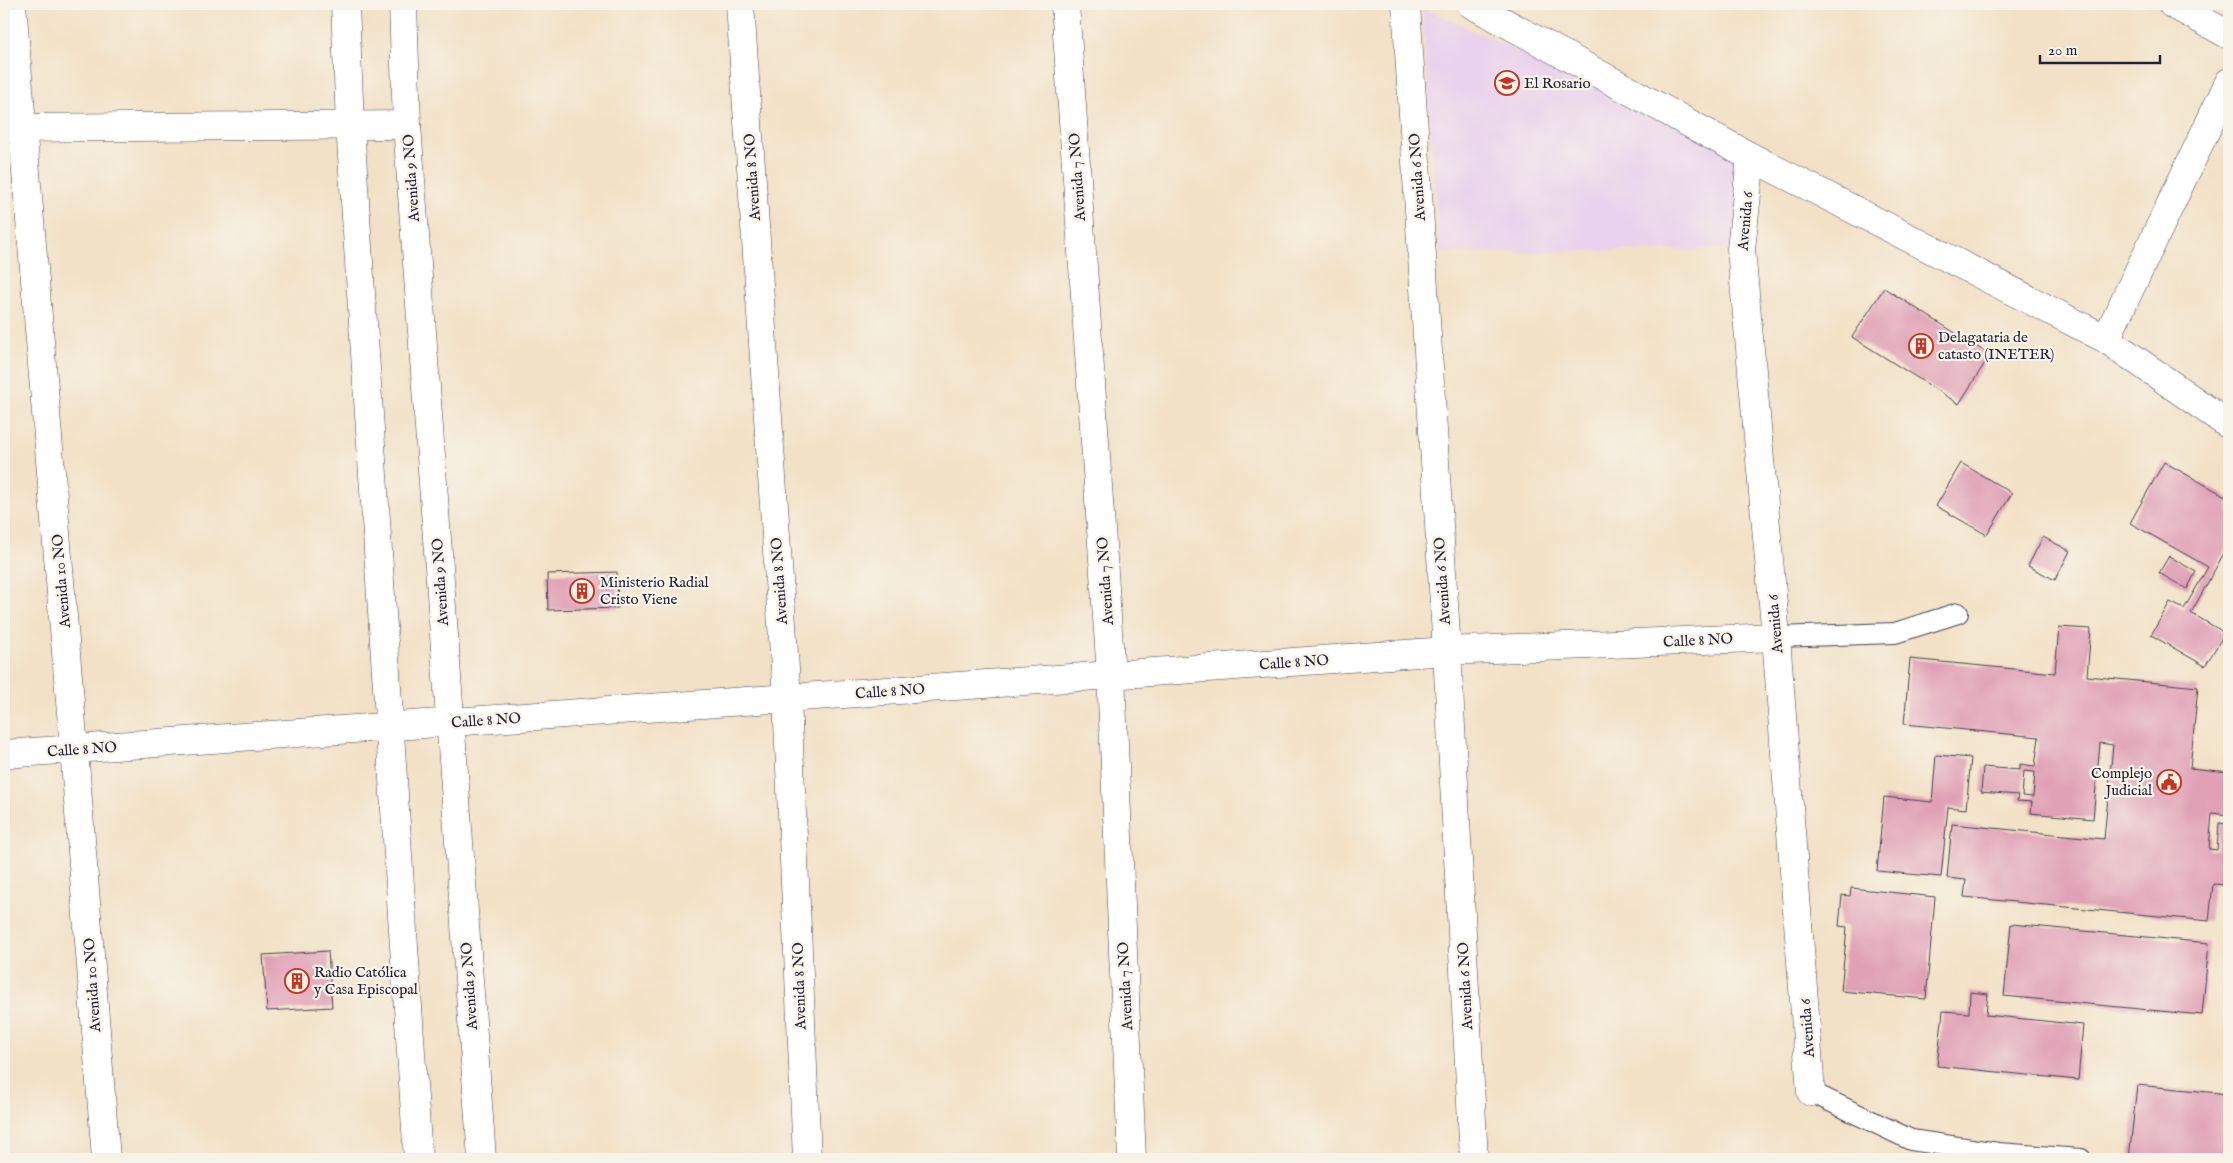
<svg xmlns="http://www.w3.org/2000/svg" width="2233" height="1163" viewBox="0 0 2233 1163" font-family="'IM FELL English',serif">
	<rect width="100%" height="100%" fill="#f7f3e8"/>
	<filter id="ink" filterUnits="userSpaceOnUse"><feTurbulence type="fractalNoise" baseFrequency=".02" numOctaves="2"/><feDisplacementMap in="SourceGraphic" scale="10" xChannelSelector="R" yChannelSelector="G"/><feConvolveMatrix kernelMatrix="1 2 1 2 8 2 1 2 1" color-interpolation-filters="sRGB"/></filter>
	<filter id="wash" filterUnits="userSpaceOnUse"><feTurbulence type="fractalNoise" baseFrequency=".0096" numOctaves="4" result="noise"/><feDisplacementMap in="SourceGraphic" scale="20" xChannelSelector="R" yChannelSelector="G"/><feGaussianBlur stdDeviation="1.12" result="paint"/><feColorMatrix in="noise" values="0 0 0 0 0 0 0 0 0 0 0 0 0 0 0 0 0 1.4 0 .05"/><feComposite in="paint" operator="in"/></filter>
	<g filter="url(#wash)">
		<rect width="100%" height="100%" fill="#f2e1c6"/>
		<polygon fill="#e9d2ed" points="1422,7 1751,159 1739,249 1440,253"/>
		<g id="blocks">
			<g fill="#e0a0b6" fill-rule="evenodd">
				<polygon points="1884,288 1990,355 1959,404 1852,337"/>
				<polygon points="2164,462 2229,498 2229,544 2191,613 2225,633 2205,666 2151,635 2170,602 2184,609 2208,567 2130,523"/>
				<polygon points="1961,463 2012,493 1987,535 1936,506"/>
				<polygon points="2043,537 2070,551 2055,580 2028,566"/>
				<polygon points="2169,556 2196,572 2187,589 2159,573"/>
				<polygon points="617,572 618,608 548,610 547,574"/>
				<path d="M2059 627 2091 629 2087 676 2198 687 2190 768 2229 772V815L2212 813 2209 849 2217 850 2219 823 2229 824V885L2213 884 2209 921 1964 897 1966 880 1947 878 1952 824 2104 839 2113 745 2100 743 2093 819 2031 813 2032 802 2017 801 2018 795 1981 792 1983 767 2020 770V764L2035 766 2039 737 1904 724 1910 659 2055 673ZM2024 771 2035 772 2033 797 2022 796Z"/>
				<polygon points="1936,755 1971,758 1966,809 1948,807 1941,877 1877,871 1884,797 1932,802"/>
				<polygon points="1851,888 1935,897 1926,999 1841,991 1847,927 1839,926 1842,895 1850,896"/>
				<polygon points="2011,924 2209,943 2202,1015 2004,996"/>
				<polygon points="328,951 332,1007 267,1011 263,955"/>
				<polygon points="1970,992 1988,994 1986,1015 2083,1025 2078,1080 1937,1066 1943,1011 1969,1013"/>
				<polygon points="2137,1085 2229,1094 2229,1159 2129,1159"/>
			</g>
		</g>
	</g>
	<g filter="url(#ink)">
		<use href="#blocks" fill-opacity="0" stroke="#413f50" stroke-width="1"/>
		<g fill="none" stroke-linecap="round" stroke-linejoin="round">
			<defs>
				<g id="service">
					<polyline points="1776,637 1895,633 1958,613"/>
					<polyline points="1811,1092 1911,1140 1998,1153 2081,1159"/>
				</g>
				<g id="minor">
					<polyline points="12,4 74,749 106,1159"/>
					<polyline points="345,4 350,125 418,1159"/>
					<polyline points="403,4 407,125 482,1159"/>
					<polyline points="740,4 787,698 807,1159"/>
					<polyline points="1065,4 1111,675 1132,1159"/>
					<polyline points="1406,4 1447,651 1474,1159"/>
					<polyline points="1471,4 1751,157 2106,339 2229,425"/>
					<polyline points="2172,4 2229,35"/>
					<polyline points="4,128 407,125"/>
					<polyline points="1751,157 1741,249 1776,637 1811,1092"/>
					<polyline points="2106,339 2229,82"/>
					<polyline points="4,754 1447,651 1776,637"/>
				</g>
			</defs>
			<use href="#service" stroke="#413f50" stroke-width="22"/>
			<use href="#minor" stroke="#413f50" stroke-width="29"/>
			<use href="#service" stroke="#fff" stroke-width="20"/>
			<use href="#minor" stroke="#fff" stroke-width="28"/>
		</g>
	</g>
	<defs>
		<symbol id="school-ring" viewBox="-11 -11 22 22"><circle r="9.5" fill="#f7f3e8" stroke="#c8321e" stroke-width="1.5"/><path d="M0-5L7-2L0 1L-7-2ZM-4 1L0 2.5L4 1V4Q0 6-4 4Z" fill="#c8321e"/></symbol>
		<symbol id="building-ring" viewBox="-11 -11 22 22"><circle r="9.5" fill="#f7f3e8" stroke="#c8321e" stroke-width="1.5"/><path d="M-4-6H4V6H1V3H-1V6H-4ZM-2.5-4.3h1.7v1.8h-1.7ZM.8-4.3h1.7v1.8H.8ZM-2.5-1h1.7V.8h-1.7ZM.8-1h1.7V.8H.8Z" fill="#c8321e"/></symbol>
		<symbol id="civic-ring" viewBox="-11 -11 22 22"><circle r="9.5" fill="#f7f3e8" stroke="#c8321e" stroke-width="1.5"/><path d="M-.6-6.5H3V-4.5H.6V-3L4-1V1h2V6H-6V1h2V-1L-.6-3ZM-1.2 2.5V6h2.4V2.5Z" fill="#c8321e"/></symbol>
	</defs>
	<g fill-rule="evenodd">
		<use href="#school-ring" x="1493" y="69" width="28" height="28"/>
		<use href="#building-ring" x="1907" y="332" width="28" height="28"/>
		<use href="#building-ring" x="568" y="577" width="28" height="28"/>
		<use href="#civic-ring" x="2155" y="768" width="28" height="28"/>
		<use href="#building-ring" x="283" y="967" width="28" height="28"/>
	</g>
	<g text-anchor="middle" stroke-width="4.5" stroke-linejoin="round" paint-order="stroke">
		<g font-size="15" fill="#22223b" stroke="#f7f3e8" text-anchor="start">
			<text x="1524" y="88">El Rosario</text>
			<text x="1938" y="342">Delagataria de<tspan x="1938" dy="17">catasto (INETER)</tspan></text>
			<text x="600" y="587">Ministerio Radial<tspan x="600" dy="17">Cristo Viene</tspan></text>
			<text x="2152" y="778" text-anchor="end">Complejo<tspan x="2152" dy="17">Judicial</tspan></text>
			<text x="314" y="977">Radio Católica<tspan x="314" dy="17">y Casa Episcopal</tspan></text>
		</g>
		<g font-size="15" fill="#22223b" stroke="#f7f3e8">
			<text transform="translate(752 177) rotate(-94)" y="5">Avenida 8 NO</text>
			<text transform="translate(1077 177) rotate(-94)" y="5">Avenida 7 NO</text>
			<text transform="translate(1417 177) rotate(-94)" y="5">Avenida 6 NO</text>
			<text transform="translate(411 178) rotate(-94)" y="5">Avenida 9 NO</text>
			<text transform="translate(1745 221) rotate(-85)" y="5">Avenida 6</text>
			<text transform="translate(61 581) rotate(-95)" y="5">Avenida 10 NO</text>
			<text transform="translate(779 581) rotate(-94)" y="5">Avenida 8 NO</text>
			<text transform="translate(1105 581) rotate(-94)" y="5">Avenida 7 NO</text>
			<text transform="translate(1442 581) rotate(-94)" y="5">Avenida 6 NO</text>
			<text transform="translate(440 582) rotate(-94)" y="5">Avenida 9 NO</text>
			<text transform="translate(1775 624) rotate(-95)" y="5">Avenida 6</text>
			<text transform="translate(1698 640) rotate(-3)" y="5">Calle 8 NO</text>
			<text transform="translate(1294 662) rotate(-4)" y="5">Calle 8 NO</text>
			<text transform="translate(890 691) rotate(-4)" y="5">Calle 8 NO</text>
			<text transform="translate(486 720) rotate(-4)" y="5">Calle 8 NO</text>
			<text transform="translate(82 749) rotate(-4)" y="5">Calle 8 NO</text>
			<text transform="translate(92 985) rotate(-94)" y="5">Avenida 10 NO</text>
			<text transform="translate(469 986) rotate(-94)" y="5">Avenida 9 NO</text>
			<text transform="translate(799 986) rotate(-92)" y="5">Avenida 8 NO</text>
			<text transform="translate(1125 986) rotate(-93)" y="5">Avenida 7 NO</text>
			<text transform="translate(1465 986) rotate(-93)" y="5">Avenida 6 NO</text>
			<text transform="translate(1807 1028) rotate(-94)" y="5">Avenida 6</text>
		</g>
	</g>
	<rect width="2233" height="1163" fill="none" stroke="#f7f3e8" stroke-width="20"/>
	<path d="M2040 55v8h120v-8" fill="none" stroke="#22223b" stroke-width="2.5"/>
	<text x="2048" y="55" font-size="15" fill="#22223b" stroke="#f7f3e8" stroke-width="4" paint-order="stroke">20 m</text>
</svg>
